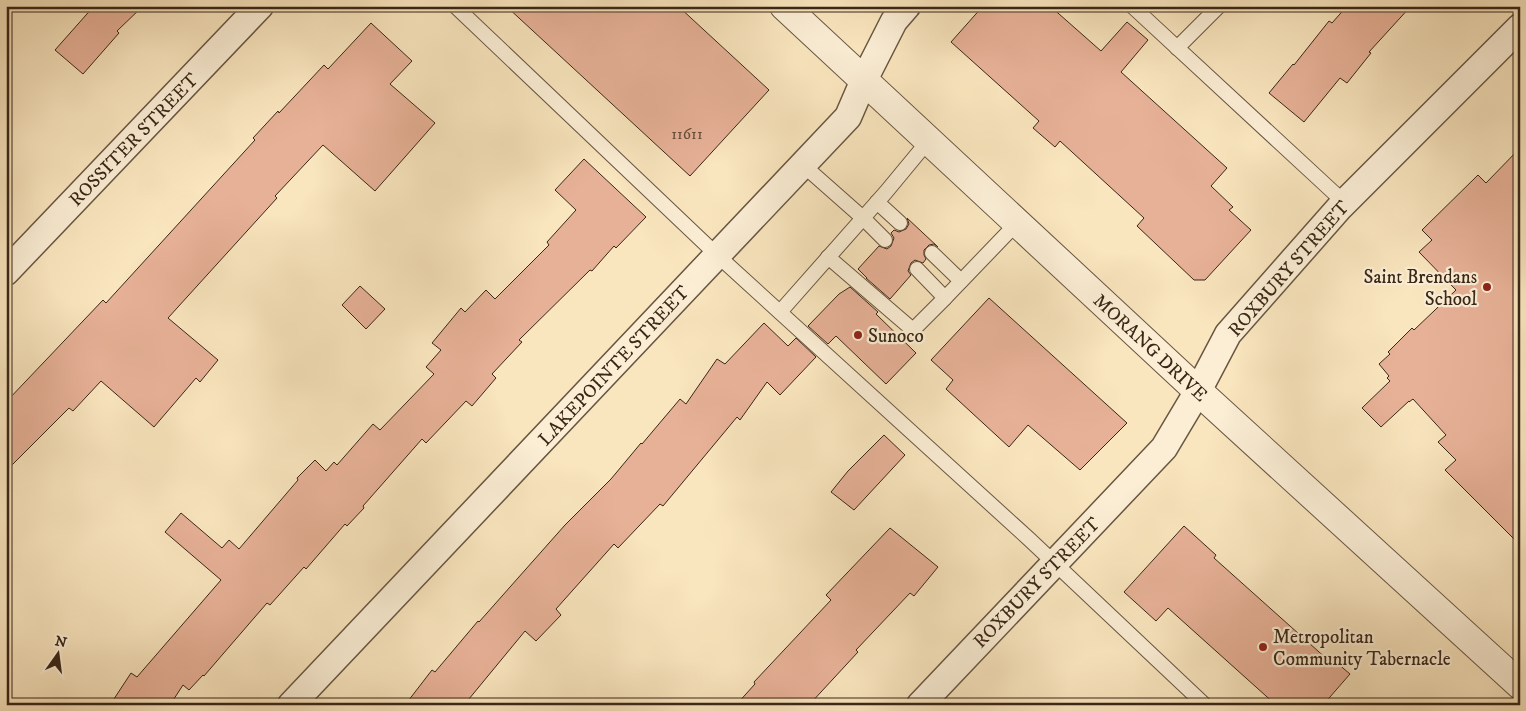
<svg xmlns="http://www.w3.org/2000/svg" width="1526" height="711" viewBox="0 0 1526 711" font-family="'IM FELL DW Pica',serif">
	<rect width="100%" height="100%" fill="#f9e5be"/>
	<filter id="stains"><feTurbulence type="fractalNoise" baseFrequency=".004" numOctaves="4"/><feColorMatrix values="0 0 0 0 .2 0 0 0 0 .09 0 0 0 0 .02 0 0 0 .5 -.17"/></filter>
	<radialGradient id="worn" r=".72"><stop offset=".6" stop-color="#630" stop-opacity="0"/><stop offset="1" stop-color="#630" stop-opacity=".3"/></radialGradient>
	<g fill="#e7b197" stroke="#392717">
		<polygon points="94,6 143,6 117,31 119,33 83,74 55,50"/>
		<polygon points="506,6 678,6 769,90 690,176"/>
		<polygon points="983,6 1050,6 1101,51 1127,22 1148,40 1121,72 1227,168 1211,186 1233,207 1229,210 1251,230 1205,280 1194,280 1137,226 1144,218 1060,141 1055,147 1033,128 1039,121 951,42"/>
		<polygon points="1347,6 1411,6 1369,52 1371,53 1347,83 1340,78 1304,122 1269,93 1293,64 1294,65 1329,21 1332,23"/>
		<polygon points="371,23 412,61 390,84 435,123 375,191 323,145 275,196 277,198 168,318 218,360 200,382 196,378 154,427 101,381 73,411 69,408 6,471 6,402 103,300 106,303 255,140 253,138 278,111 279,113 324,65 328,69"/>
		<polygon points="1520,148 1520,545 1445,470 1456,460 1438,442 1446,435 1413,399 1409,402 1409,401 1381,427 1362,408 1390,381 1387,378 1389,376 1379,364 1390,354 1388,352 1412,328 1414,330 1456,290 1419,252 1432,240 1422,230 1478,175 1486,183"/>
		<polygon points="584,159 646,217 616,248 614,246 592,271 590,270 519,340 522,342 492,374 496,378 472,406 466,401 426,443 422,439 363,506 364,508 347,526 345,524 306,569 304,567 270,605 267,603 204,676 203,675 189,690 183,685 170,705 110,705 131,673 137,677 221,580 165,532 181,513 222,548 229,540 239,549 298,480 297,478 315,460 326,471 334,462 337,465 373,424 380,430 434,374 426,367 441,350 432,343 461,308 465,312 486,290 495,299 549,245 547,242 576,210 555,190"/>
		<polygon points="907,218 938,247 934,244 929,245 924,250 924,255 926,259 923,263 915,260 911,263 908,271 911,275 890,299 866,278 867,278 858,269 879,246 887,249 891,246 894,238 891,233 894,230 899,232 906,229 909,224"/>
		<polygon points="360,286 385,309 366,329 342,305"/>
		<polygon points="850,287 878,312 876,314 916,353 886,384 836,336 828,344 808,326 839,294"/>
		<polygon points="989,298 1127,423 1080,470 1028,425 1009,447 946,389 953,380 931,360"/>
		<polygon points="764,323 788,346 796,338 816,357 780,395 767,382 740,420 737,417 663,506 660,504 618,548 614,544 556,609 561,615 536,641 525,631 464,705 405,705 432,670 435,672 478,621 479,622 565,525 611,479 641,443 642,444 680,399 686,404 717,359 725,364"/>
		<polygon points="884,435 905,455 854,510 831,492 848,471"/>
		<polygon points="1184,526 1216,555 1214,558 1328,660 1330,657 1350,674 1323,705 1276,705 1168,608 1156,621 1124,592"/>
		<polygon points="890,528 938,567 914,596 910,593 856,650 858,652 809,705 736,705 755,684 754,682 831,600 826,595"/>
	</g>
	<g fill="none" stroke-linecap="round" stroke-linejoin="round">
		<defs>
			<g id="service">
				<polyline points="455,6 717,255 1029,539 1205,705"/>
				<polyline points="1132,6 1345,203"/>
				<polyline points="1177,48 1219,6"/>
				<polyline points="803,165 863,218 885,240"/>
				<polyline points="877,202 900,223"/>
				<polyline points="932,253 961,281"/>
				<polyline points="828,257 913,330 945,298"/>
				<polyline points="917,269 945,298 1017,223"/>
				<polyline points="780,312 886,192 929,140"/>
			</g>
			<g id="minor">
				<polyline points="6,272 260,6"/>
				<polyline points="291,705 848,117 864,80 894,21 907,6"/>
				<polyline points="920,705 1164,448 1198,391 1228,334 1340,207 1520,27"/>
			</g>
			<polyline id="tertiary" points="784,6 1198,391 1520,685"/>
		</defs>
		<use href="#service" stroke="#695641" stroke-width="16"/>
		<use href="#minor" stroke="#695641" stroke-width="29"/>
		<use href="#tertiary" stroke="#695641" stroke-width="30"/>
		<use href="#service" stroke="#fbeed5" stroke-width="14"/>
		<use href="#minor" stroke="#fbeed5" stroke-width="26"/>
		<use href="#tertiary" stroke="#fbeed5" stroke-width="28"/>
	</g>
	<g fill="#8f2418" stroke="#fbeed5" stroke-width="2">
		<circle cx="1487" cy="287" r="5"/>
		<circle cx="858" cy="335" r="5"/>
		<circle cx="1263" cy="647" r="5"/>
	</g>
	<g text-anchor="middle" stroke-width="4.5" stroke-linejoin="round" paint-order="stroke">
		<g font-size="16" fill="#644a37">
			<text x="687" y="139">11611</text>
		</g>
		<g font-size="19" fill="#392717" stroke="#fbeed5">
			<text transform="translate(133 139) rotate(-46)" y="7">ROSSITER STREET</text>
			<text transform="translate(1288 268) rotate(-49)" y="7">ROXBURY STREET</text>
			<text transform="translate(1151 347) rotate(43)" y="7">MORANG DRIVE</text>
			<text transform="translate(613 365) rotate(-47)" y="7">LAKEPOINTE STREET</text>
			<text transform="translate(1036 582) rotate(-46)" y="7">ROXBURY STREET</text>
		</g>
		<g font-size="19" fill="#392717" stroke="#fbeed5" text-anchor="start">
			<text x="1477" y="283" text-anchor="end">Saint Brendans<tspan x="1477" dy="22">School</tspan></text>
			<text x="868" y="342">Sunoco</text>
			<text x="1273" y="643">Metropolitan<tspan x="1273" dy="22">Community Tabernacle</tspan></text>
		</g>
	</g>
	<rect width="1526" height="711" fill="none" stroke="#f9e5be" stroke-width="25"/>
	<rect x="8" y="8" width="1511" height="696" fill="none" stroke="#392717" stroke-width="2.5"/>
	<rect x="12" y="12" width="1501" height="686" fill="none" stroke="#392717"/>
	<g transform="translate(58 654) rotate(14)" stroke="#fbeed5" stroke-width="4" paint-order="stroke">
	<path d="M0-4L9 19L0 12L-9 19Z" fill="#392717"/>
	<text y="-8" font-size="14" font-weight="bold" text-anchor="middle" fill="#392717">N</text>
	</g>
	<rect width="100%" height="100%" filter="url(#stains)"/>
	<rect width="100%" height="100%" fill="url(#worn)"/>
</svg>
